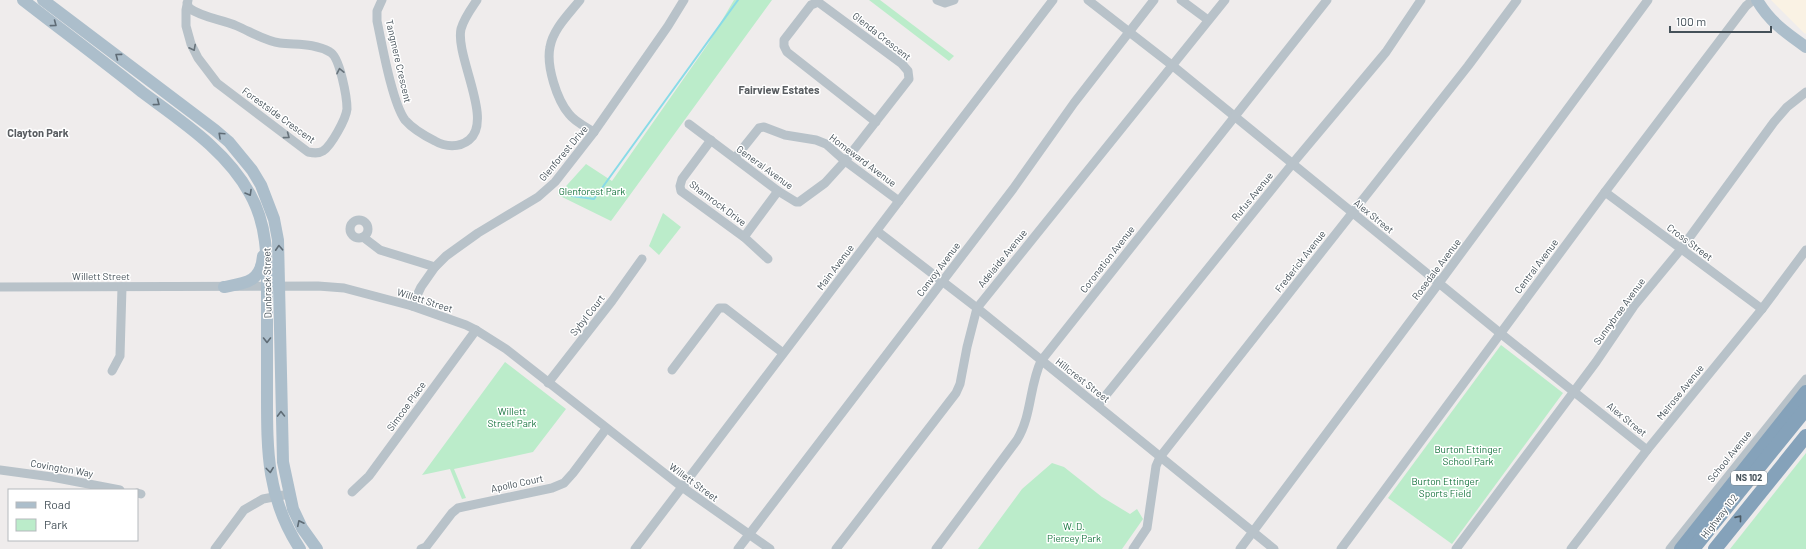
<svg xmlns="http://www.w3.org/2000/svg" width="1806" height="549" viewBox="0 0 1806 549" font-family="Barlow,sans-serif">
	<rect width="100%" height="100%" fill="#efecec"/>
	<polygon fill="#faf2e4" points="1771,0 1806,0 1806,34 1804,33"/>
	<g fill="#bbecca">
		<polygon points="734,0 772,0 611,221 558,195 586,164 612,181 708,44"/>
		<polygon points="869,0 880,0 954,56 949,61"/>
		<polygon points="663,213 681,227 659,255 649,246"/>
		<polygon points="1501,345 1563,393 1452,544 1388,498"/>
		<polygon points="505,362 566,409 533,452 454,469 466,498 462,499 450,469 422,475"/>
		<polygon points="1806,453 1806,549 1730,549"/>
		<polygon points="1052,463 1064,467 1102,497 1130,514 1137,509 1143,519 1122,549 978,549 1022,489"/>
	</g>
	<g fill="none" stroke-linecap="round" stroke-linejoin="round">
		<polyline stroke="#89dbe8" stroke-width="2" points="572,196 594,199 738,0"/>
		<g stroke="#b8c2c9" stroke-width="9">
			<path d="M382 0 377 11V21C382 44 392 102 405 120 412 128 425 136 435 141 445 147 459 148 469 140 494 121 455 56 461 29 464 18 471 9 477 0"/>
			<path d="M580 0C569 14 553 29 550 47 546 66 557 100 569 114 575 122 586 127 594 132"/>
			<polyline points="937,0 945,3 954,0"/>
			<polyline points="1088,0 1173,66 1500,333 1647,450"/>
			<polyline points="1181,0 1208,20"/>
			<path d="M187 3 189 8C203 18 221 19 237 26 251 32 265 41 280 43 297 45 314 43 330 52 340 57 347 98 347 109 346 119 331 146 323 151 318 154 313 153 308 152L217 83 198 58 191 44 186 26V10L188 0"/>
			<polyline points="689,124 778,191 796,202 799,202 825,183 845,161 909,79 908,71 902,64 818,2 811,5 784,40 784,46 787,52 876,122"/>
			<polyline points="711,140 682,179 680,186 681,191 744,237 768,259"/>
			<polyline points="735,158 759,128 764,127 785,135 816,140 826,144 845,161 899,201"/>
			<polyline points="1605,192 1762,309"/>
			<circle cx="359" cy="229" r="9"/>
			<polyline points="877,231 977,308 1274,549"/>
			<polyline points="363,237 380,250 435,267"/>
			<polyline points="744,237 778,191"/>
			<polyline points="0,287 318,286 344,288 412,306 466,325 476,330 506,349 682,487 770,549"/>
			<polyline points="412,306 421,287 435,267 446,256 478,233 538,197 555,182 594,132 668,26 684,0"/>
			<polyline points="672,370 719,308 725,308 783,353"/>
			<polyline points="112,371 120,356 122,287"/>
			<polyline points="548,383 612,301 642,259"/>
			<polyline points="1098,405 1293,163 1386,52 1421,0"/>
			<polyline points="0,470 52,477 120,490"/>
			<polyline points="352,492 369,476 476,330"/>
			<polyline points="137,493 141,494"/>
			<polyline points="215,549 244,510 263,499 289,494"/>
			<polyline points="421,549 426,547 452,513 458,508 552,488 564,483 573,473 606,429"/>
			<polyline points="635,549 899,201 1053,0"/>
			<polyline points="738,549 1013,189 1074,103 1154,0"/>
			<polyline points="836,549 956,393 960,384 967,347 977,308 1225,0"/>
			<path d="M936 549 1017 440C1032 415 1029 387 1041 361L1327 0"/>
			<polyline points="1133,549 1147,528 1156,466 1160,457 1468,66 1517,0"/>
			<polyline points="1240,549 1439,283 1648,0"/>
			<polyline points="1341,549 1605,192 1746,6 1753,0"/>
			<polyline points="1456,549 1596,362 1634,306 1681,249 1774,122 1787,107 1806,92"/>
			<polyline points="1571,549 1647,450 1762,309 1806,250"/>
			<polyline points="1670,549 1806,379"/>
		</g>
		<g stroke="#acbecb" stroke-width="12">
			<path d="M23 0C63 31 103 61 142 92 182 122 226 150 250 194 268 226 267 260 267 295 267 326 267 357 267 389 267 449 266 497 300 549"/>
			<polyline points="43,0 215,130 229,142 252,170 261,185 274,219 278,240 283,462 293,509 302,528 317,549"/>
			<path d="M1757 0C1769 21 1786 33 1806 47"/>
			<path d="M224 287C246 283 261 282 263 256"/>
		</g>
		<g stroke="#85a2ba" stroke-width="14">
			<polyline points="1681,549 1806,392"/>
			<polyline points="1693,549 1806,409"/>
			<polyline points="1715,549 1806,436"/>
		</g>
	</g>
	<defs><path id="oneway-chevron" d="M-2-3.5L2.5 0L-2 3.5" fill="none" stroke-width="1.6" stroke-linecap="round" stroke-linejoin="round"/></defs>
	<g stroke="#5f6c76">
		<use href="#oneway-chevron" transform="translate(54 24) rotate(37)"/>
		<use href="#oneway-chevron" transform="translate(118 56) rotate(-143)"/>
		<use href="#oneway-chevron" transform="translate(157 103) rotate(37)"/>
		<use href="#oneway-chevron" transform="translate(221 135) rotate(-137)"/>
		<use href="#oneway-chevron" transform="translate(249 193) rotate(60)"/>
		<use href="#oneway-chevron" transform="translate(279 248) rotate(-93)"/>
		<use href="#oneway-chevron" transform="translate(267 340) rotate(90)"/>
		<use href="#oneway-chevron" transform="translate(281 414) rotate(-91)"/>
		<use href="#oneway-chevron" transform="translate(270 470) rotate(83)"/>
		<use href="#oneway-chevron" transform="translate(300 523) rotate(-116)"/>
	</g>
	<g stroke="#68737b">
		<use href="#oneway-chevron" transform="translate(193 48) rotate(63)"/>
		<use href="#oneway-chevron" transform="translate(340 71) rotate(-102)"/>
		<use href="#oneway-chevron" transform="translate(287 136) rotate(37)"/>
	</g>
	<use stroke="#4b5963" href="#oneway-chevron" transform="translate(1739 518) rotate(-51)"/>
	<g text-anchor="middle" stroke-width="3" stroke-linejoin="round" paint-order="stroke">
		<rect fill="#fff" stroke="#7d858b" stroke-width="1" x="1731" y="471" width="36" height="14" rx="3"/>
		<g font-size="9" font-weight="bold" fill="#455159">
			<text x="1749" y="481">NS 102</text>
		</g>
		<g font-size="10" fill="#455159" stroke="#fff">
			<text transform="translate(882 36) rotate(38)" y="4">Glenda Crescent</text>
			<text transform="translate(399 61) rotate(77)" y="4">Tangmere Crescent</text>
			<text transform="translate(279 115) rotate(36)" y="4">Forestside Crescent</text>
			<text transform="translate(563 153) rotate(-50)" y="4">Glenforest Drive</text>
			<text transform="translate(863 160) rotate(37)" y="4">Homeward Avenue</text>
			<text transform="translate(765 167) rotate(36)" y="4">General Avenue</text>
			<text transform="translate(1252 196) rotate(-51)" y="4">Rufus Avenue</text>
			<text transform="translate(718 203) rotate(37)" y="4">Shamrock Drive</text>
			<text transform="translate(1374 216) rotate(39)" y="4">Alex Street</text>
			<text transform="translate(1690 242) rotate(37)" y="4">Cross Street</text>
			<text transform="translate(1002 258) rotate(-51)" y="4">Adelaide Avenue</text>
			<text transform="translate(1107 259) rotate(-52)" y="4">Coronation Avenue</text>
			<text transform="translate(1300 261) rotate(-52)" y="4">Frederick Avenue</text>
			<text transform="translate(1536 266) rotate(-53)" y="4">Central Avenue</text>
			<text transform="translate(835 267) rotate(-53)" y="4">Main Avenue</text>
			<text transform="translate(938 269) rotate(-53)" y="4">Convoy Avenue</text>
			<text transform="translate(1436 269) rotate(-53)" y="4">Rosedale Avenue</text>
			<text x="101" y="280">Willett Street</text>
			<text transform="translate(267 283) rotate(-91)" y="4">Dunbrack Street</text>
			<text transform="translate(425 300) rotate(18)" y="4">Willett Street</text>
			<text transform="translate(1619 311) rotate(-54)" y="4">Sunnybrae Avenue</text>
			<text transform="translate(587 315) rotate(-52)" y="4">Sybyl Court</text>
			<text transform="translate(1083 380) rotate(38)" y="4">Hillcrest Street</text>
			<text transform="translate(1680 392) rotate(-51)" y="4">Melrose Avenue</text>
			<text transform="translate(406 406) rotate(-54)" y="4">Simcoe Place</text>
			<text transform="translate(1627 419) rotate(39)" y="4">Alex Street</text>
			<text transform="translate(1729 456) rotate(-51)" y="4">School Avenue</text>
			<text transform="translate(62 468) rotate(10)" y="4">Covington Way</text>
			<text transform="translate(694 482) rotate(36)" y="4">Willett Street</text>
			<text transform="translate(517 483) rotate(-12)" y="4">Apollo Court</text>
			<text transform="translate(1719 516) rotate(-52)" y="4">Highway 102</text>
		</g>
		<g font-size="10" fill="#1a7641" stroke="#fff">
			<text x="592" y="195">Glenforest Park</text>
			<text x="512" y="415">Willett<tspan x="512" dy="12">Street Park</tspan></text>
			<text x="1468" y="453">Burton Ettinger<tspan x="1468" dy="12">School Park</tspan></text>
			<text x="1445" y="485">Burton Ettinger<tspan x="1445" dy="12">Sports Field</tspan></text>
			<text x="1074" y="530">W. D.<tspan x="1074" dy="12">Piercey Park</tspan></text>
		</g>
		<g font-size="11" font-weight="bold" fill="#595d61" stroke="#fff">
			<text x="779" y="94">Fairview Estates</text>
			<text x="38" y="137">Clayton Park</text>
		</g>
	</g>
	<rect x="8" y="489" width="130" height="52" fill="#ffffff" stroke="#b5b9bd"/>
	<rect x="16" y="502" width="20" height="6" fill="#acbecb" stroke="#b5b9bd"/>
	<text x="44" y="509" font-size="12" fill="#455159">Road</text>
	<rect x="16" y="519" width="20" height="12" fill="#bbecca" stroke="#b5b9bd"/>
	<text x="44" y="529" font-size="12" fill="#455159">Park</text>
	<path d="M1670 26v6h101v-6" fill="none" stroke="#455159" stroke-width="2"/>
	<text x="1676" y="26" font-size="12" fill="#455159" stroke="#ffffff" stroke-width="3" paint-order="stroke">100 m</text>
</svg>
